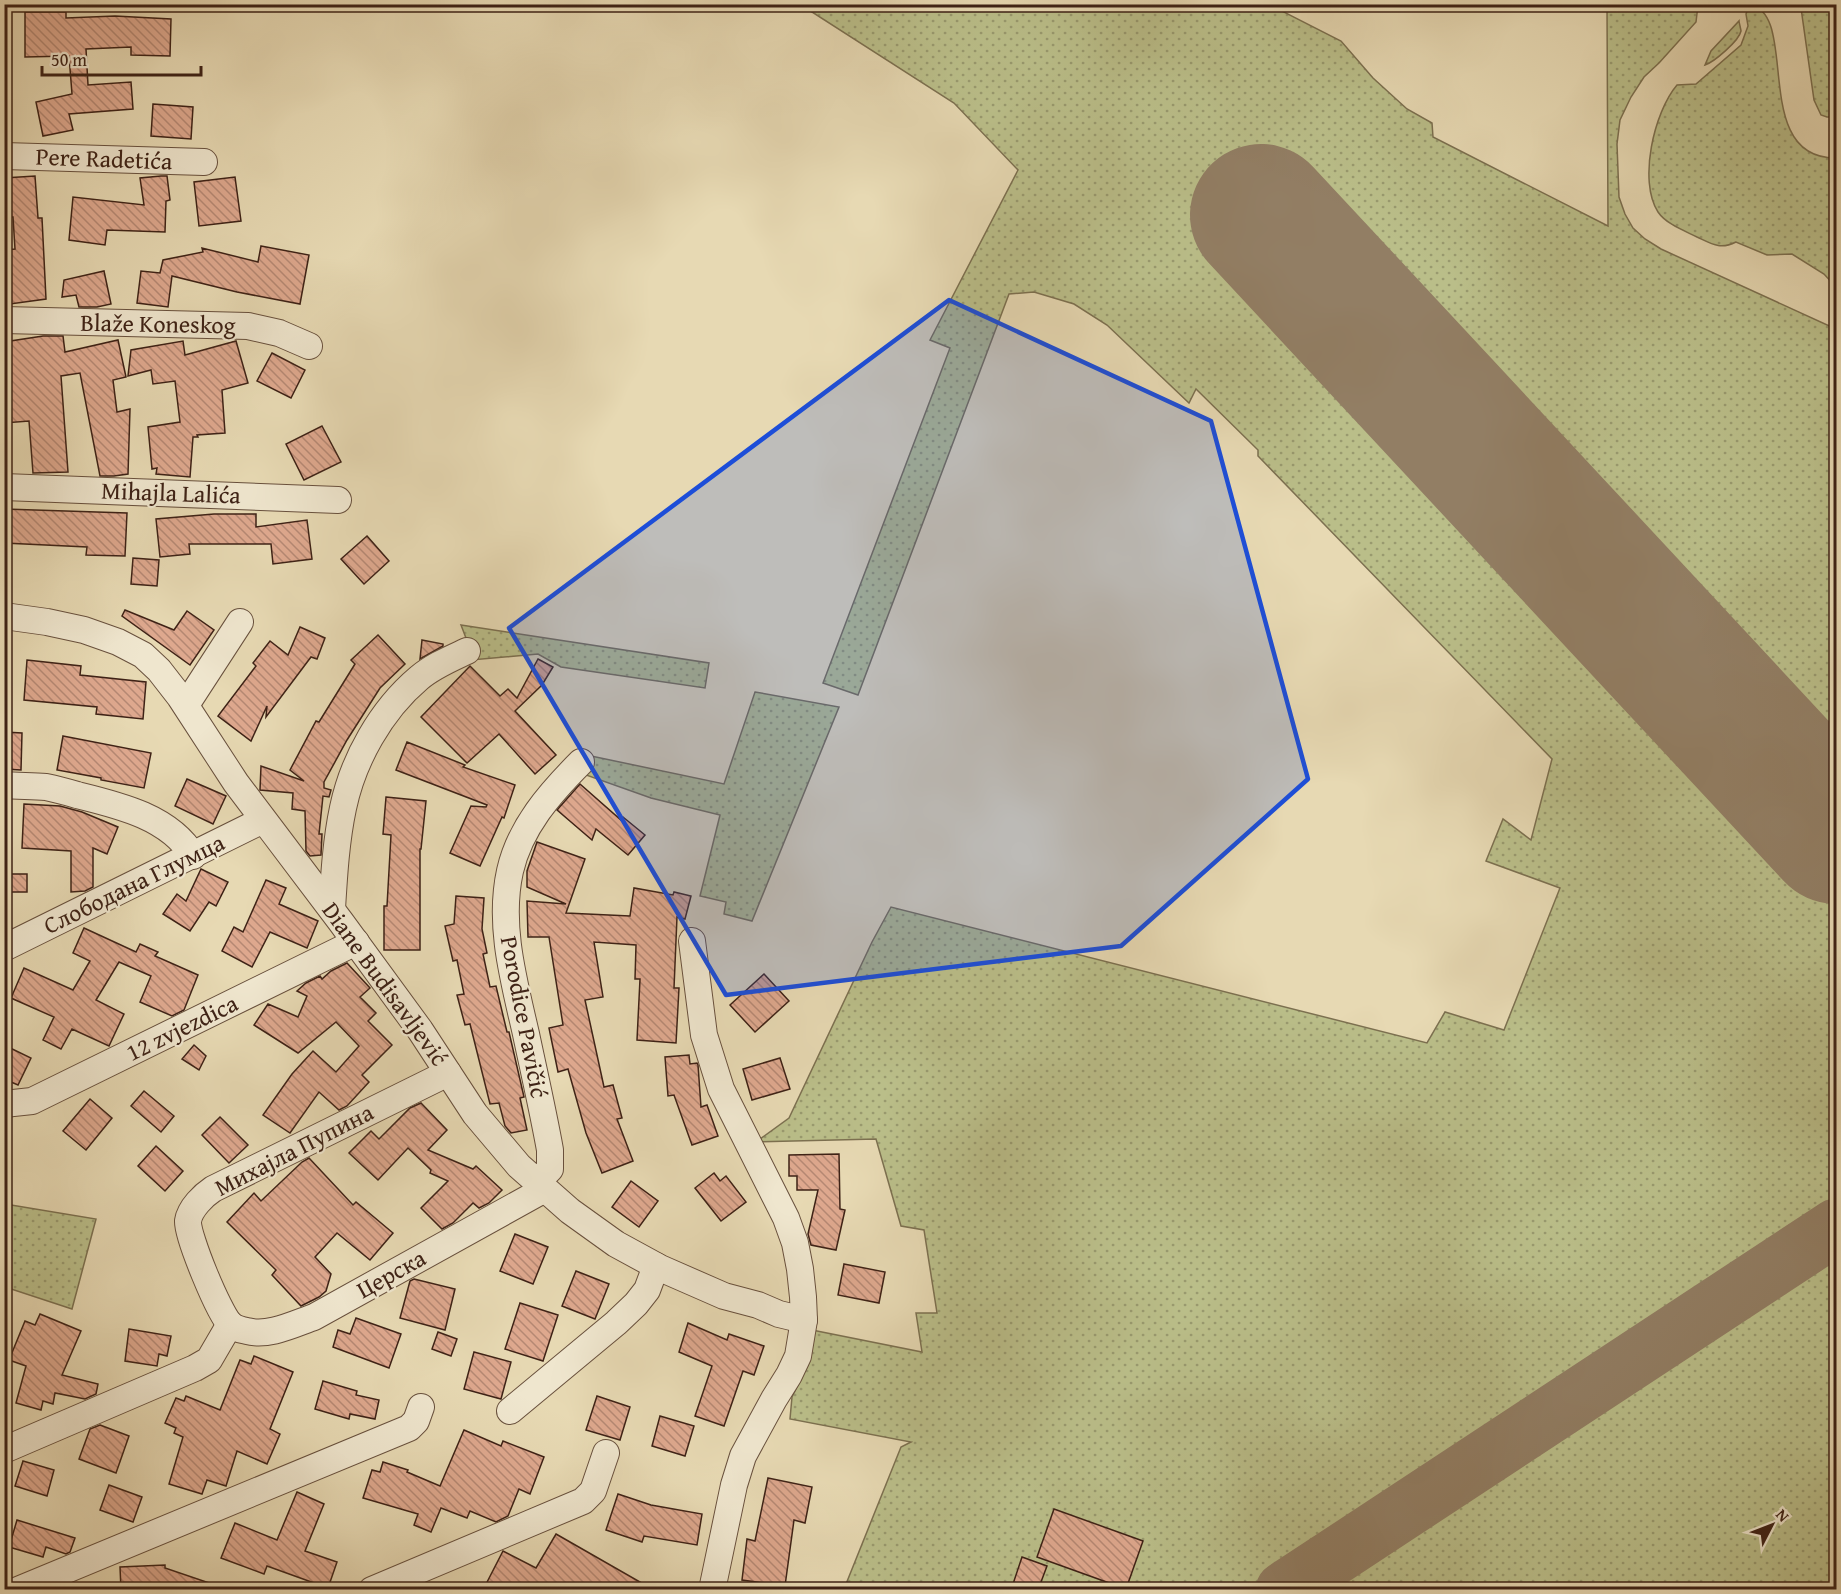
<svg xmlns="http://www.w3.org/2000/svg" width="1841" height="1594" viewBox="0 0 1841 1594" font-family="'Gentium Book Plus',serif">
	<defs>
		<pattern id="grass-dots" width="8" height="8" patternUnits="userSpaceOnUse" patternTransform="scale(1.5)"><rect width="8" height="8" fill="#babe89"/><path d="M2 2h.1M6 6h.1" fill="none" stroke="#999a6f" stroke-width="1.8" stroke-linecap="round"/></pattern>
		<pattern id="building-back-hatch" width="6" height="6" patternUnits="userSpaceOnUse" patternTransform="scale(1.5)"><rect width="6" height="6" fill="#dea88e"/><path d="M-1 5l2 2M0 0l6 6M5-1l2 2" fill="none" stroke="#b58873"/></pattern>
	</defs>
	<rect width="100%" height="100%" fill="#e7d9b3"/>
	<filter id="stains"><feTurbulence type="fractalNoise" baseFrequency=".00333" numOctaves="4"/><feColorMatrix values="0 0 0 0 .2 0 0 0 0 .09 0 0 0 0 .02 0 0 0 .5 -.17"/></filter>
	<radialGradient id="worn" r=".72"><stop offset=".6" stop-color="#630" stop-opacity="0"/><stop offset="1" stop-color="#630" stop-opacity=".3"/></radialGradient>
	<g fill="url(#grass-dots)" stroke="#7c7050" stroke-width="1.5">
		<polygon points="801,5 1270,5 1341,41 1373,78 1407,109 1432,123 1433,137 1608,226 1607,5 1698,5 1696,22 1659,63 1644,77 1631,97 1620,120 1617,144 1619,197 1625,214 1633,228 1645,239 1661,249 1836,329 1836,1589 844,1589 901,1447 911,1442 790,1419 792,1397 808,1365 809,1347 802,1328 922,1352 916,1313 937,1313 924,1230 901,1226 876,1139 756,1142 789,1118 872,942 891,907 1427,1043 1445,1012 1504,1030 1560,888 1486,861 1503,819 1531,840 1552,759 1258,456 1258,450 1196,389 1189,403 1107,325 1074,304 1034,292 1009,294 858,695 823,683 950,348 930,340 1018,170 954,103"/>
		<path d="M1749 5C1801 11 1749 159 1836 158V287L1824 274 1792 254 1767 255 1736 242C1720 250 1712 244 1697 237 1685 231 1666 224 1658 212 1638 181 1654 112 1677 85L1696 84 1741 45 1748 26 1746 14Z"/>
		<polygon points="1802,5 1836,5 1836,117 1827,117 1821,115 1814,100 1801,8"/>
		<path d="M1739 21C1739 22 1741 30 1741 31 1739 41 1714 62 1705 65L1711 51Z"/>
		<polygon points="461,625 709,663 705,688 561,667 538,654 471,660 469,646"/>
		<polygon points="755,692 839,707 752,921 724,914 726,902 700,896 720,815 651,798 586,775 577,753 724,784"/>
		<polygon points="5,1204 96,1219 72,1309 5,1287"/>
	</g>
	<g fill="none" stroke-linecap="round" stroke-linejoin="round">
		<polyline stroke="#927e64" stroke-width="57" points="1284,1590 1836,1227"/>
		<polyline stroke="#927e64" stroke-width="142" points="1261,215 1836,833"/>
	</g>
	<g fill="url(#building-back-hatch)" stroke="#3e2216" stroke-width="1.5">
		<polygon points="25,12 66,12 66,18 115,16 171,19 170,56 131,55 131,47 86,49 88,85 131,82 133,109 69,114 73,130 43,136 36,102 72,94 69,56 25,57"/>
		<polygon points="153,104 193,107 191,139 151,136"/>
		<polygon points="35,176 38,218 42,218 46,299 10,304 4,266 4,250 15,249 13,217 4,217 4,178"/>
		<polygon points="161,176 167,176 170,200 166,201 165,232 107,230 105,245 69,240 73,197 144,205 140,178"/>
		<polygon points="235,177 241,221 199,226 194,182"/>
		<polygon points="261,246 309,255 300,304 237,292 172,276 168,307 137,303 141,271 160,273 163,260 203,252 202,248 258,262"/>
		<polygon points="104,271 111,304 97,307 79,307 76,295 62,297 64,280"/>
		<polygon points="43,336 63,336 65,352 118,340 126,377 113,380 117,412 130,409 128,474 114,476 100,476 80,373 61,376 68,472 33,473 29,421 4,423 4,342"/>
		<polygon points="183,341 185,355 236,341 248,383 222,390 225,433 197,435 198,437 193,437 190,477 156,474 157,468 152,469 148,427 180,422 175,381 153,384 151,370 128,376 131,350"/>
		<polygon points="272,353 305,370 291,398 257,381"/>
		<polygon points="322,426 341,462 304,480 286,444"/>
		<polygon points="4,509 127,513 125,556 86,555 87,547 4,543"/>
		<polygon points="214,514 256,514 256,527 307,520 312,559 273,564 271,544 189,544 190,554 160,557 156,519"/>
		<polygon points="367,536 389,561 364,584 341,559"/>
		<polygon points="133,558 159,560 157,586 131,584"/>
		<polygon points="125,610 174,630 187,611 214,630 190,665 122,616"/>
		<polygon points="300,627 325,638 317,659 311,657 266,717 267,706 251,741 218,716 256,666 253,663 270,641 288,655"/>
		<polygon points="378,635 405,664 380,688 347,740 324,782 324,788 331,790 329,797 323,796 319,834 322,834 321,855 310,856 306,851 305,811 292,809 293,793 260,790 261,766 304,781 290,770 316,721 319,722 355,664 351,660"/>
		<polygon points="422,640 443,644 443,646 420,659"/>
		<polygon points="538,659 553,667 542,685 515,711 556,755 535,774 499,734 467,763 421,717 470,666 500,696 508,689 517,698"/>
		<polygon points="27,660 81,666 80,675 146,682 143,719 96,714 97,707 24,700"/>
		<polygon points="4,732 22,733 21,770 4,769"/>
		<polygon points="63,736 151,753 144,788 101,780 101,778 57,770"/>
		<polygon points="407,742 465,765 463,767 515,785 504,818 502,817 480,866 450,853 471,806 486,807 487,805 396,770"/>
		<polygon points="187,779 226,796 213,824 175,806"/>
		<polygon points="580,784 621,820 623,817 645,835 628,855 596,829 592,840 557,810"/>
		<polygon points="386,797 426,801 421,849 420,849 420,950 384,950 384,906 387,906 391,835 383,834"/>
		<polygon points="24,804 60,806 82,812 118,827 107,854 93,848 93,887 85,891 71,892 71,851 22,848"/>
		<polygon points="537,842 585,859 566,913 630,916 634,888 673,895 674,892 691,896 685,919 677,917 674,988 679,988 676,1043 637,1040 640,979 635,979 636,945 594,942 603,997 585,1000 604,1087 613,1085 622,1118 617,1119 633,1161 602,1173 586,1133 568,1069 558,1072 549,1028 563,1025 549,937 528,937 527,901 566,904 527,887 527,871"/>
		<polygon points="201,869 228,882 216,906 209,902 190,931 163,914 177,894 186,901"/>
		<rect x="4" y="874" width="23" height="18"/>
		<polygon points="266,880 286,888 279,904 318,921 307,948 270,932 252,967 222,951 234,927 243,932"/>
		<polygon points="456,896 484,898 482,929 487,953 483,954 490,987 496,986 507,1032 509,1032 524,1097 520,1098 527,1130 511,1133 505,1126 499,1103 490,1104 470,1024 465,1025 457,995 464,994 457,960 453,961 445,926 454,924"/>
		<polygon points="84,928 136,952 140,944 158,952 155,956 198,975 184,1010 172,1016 140,1002 151,976 119,962 96,1000 124,1014 109,1046 72,1029 61,1049 43,1040 54,1017 11,998 24,968 73,990 90,961 73,953"/>
		<polygon points="347,963 370,988 360,997 376,1013 368,1021 392,1045 362,1075 369,1082 347,1106 339,1110 319,1092 290,1133 263,1115 292,1074 313,1051 336,1072 359,1046 336,1022 298,1053 254,1025 268,1004 298,1017 307,996 297,991 306,983 320,976 322,979 331,971"/>
		<polygon points="764,974 789,1001 755,1032 730,1005"/>
		<polygon points="4,1045 31,1058 18,1085 4,1079"/>
		<polygon points="194,1045 206,1056 199,1070 182,1059"/>
		<polygon points="689,1055 690,1064 697,1063 698,1065 701,1107 707,1105 718,1136 692,1145 674,1095 668,1096 665,1057"/>
		<polygon points="780,1058 790,1089 752,1100 743,1069"/>
		<polygon points="144,1091 174,1116 161,1132 131,1106"/>
		<polygon points="90,1099 112,1118 86,1150 63,1131"/>
		<polygon points="421,1103 447,1130 428,1150 473,1169 476,1166 502,1190 489,1203 479,1208 473,1203 453,1223 442,1229 421,1208 448,1181 430,1173 431,1170 408,1148 378,1180 349,1153 371,1131 379,1139 410,1108"/>
		<polygon points="220,1117 248,1145 229,1163 202,1135"/>
		<polygon points="156,1146 183,1171 165,1191 138,1166"/>
		<polygon points="839,1154 840,1209 845,1210 836,1250 811,1245 808,1234 818,1190 797,1190 797,1176 789,1176 789,1155"/>
		<polygon points="309,1158 353,1205 356,1202 393,1233 370,1260 337,1233 315,1257 331,1274 326,1291 319,1297 301,1306 272,1275 276,1270 227,1222 254,1193 261,1201 302,1162"/>
		<polygon points="714,1173 720,1181 726,1176 746,1202 721,1221 695,1188"/>
		<polygon points="631,1181 658,1201 639,1227 612,1207"/>
		<polygon points="515,1234 548,1247 533,1284 500,1271"/>
		<polygon points="844,1264 885,1272 879,1303 838,1295"/>
		<polygon points="576,1271 609,1284 595,1319 562,1306"/>
		<polygon points="414,1279 455,1289 445,1330 400,1318 410,1281"/>
		<polygon points="520,1303 558,1315 543,1361 505,1349"/>
		<polygon points="40,1314 81,1331 62,1375 98,1384 96,1394 85,1399 55,1393 53,1404 43,1401 41,1410 16,1403 26,1366 9,1360 25,1321 35,1325"/>
		<polygon points="356,1318 401,1334 389,1368 333,1347 338,1330 350,1334"/>
		<polygon points="688,1323 727,1340 729,1334 764,1346 754,1375 743,1371 724,1426 695,1416 712,1366 679,1352"/>
		<polygon points="129,1329 171,1336 167,1356 159,1354 157,1366 125,1361"/>
		<polygon points="438,1332 457,1339 451,1356 432,1349"/>
		<polygon points="474,1352 511,1362 501,1399 464,1389"/>
		<polygon points="254,1356 293,1372 270,1429 280,1434 267,1464 237,1451 226,1486 207,1480 202,1494 169,1484 183,1437 174,1433 176,1428 165,1423 176,1398 184,1401 186,1396 220,1410 240,1360 251,1364"/>
		<polygon points="323,1381 357,1391 356,1395 379,1400 375,1419 350,1414 349,1419 315,1409"/>
		<polygon points="597,1396 630,1407 620,1440 586,1430"/>
		<polygon points="660,1416 694,1426 685,1456 652,1446"/>
		<polygon points="100,1425 129,1436 116,1473 79,1459 90,1429"/>
		<polygon points="464,1430 501,1446 503,1441 544,1457 530,1494 519,1489 508,1516 496,1522 470,1511 467,1518 441,1508 431,1532 414,1525 418,1514 363,1498 372,1470 380,1472 383,1462 408,1470 407,1472 440,1486"/>
		<polygon points="23,1461 54,1470 47,1496 15,1486"/>
		<polygon points="768,1478 812,1487 805,1523 794,1520 785,1586 742,1580 747,1539 755,1541"/>
		<polygon points="109,1485 142,1497 133,1522 100,1510"/>
		<polygon points="297,1492 324,1504 305,1551 337,1562 328,1588 267,1566 264,1574 221,1558 235,1523 277,1540"/>
		<polygon points="618,1494 651,1505 702,1514 697,1545 644,1536 642,1542 606,1530"/>
		<polygon points="1054,1509 1143,1541 1126,1589 1037,1557"/>
		<polygon points="17,1520 75,1538 70,1552 66,1554 46,1547 43,1557 9,1547"/>
		<polygon points="556,1534 654,1590 483,1590 503,1551 536,1568"/>
		<polygon points="1022,1557 1047,1566 1038,1590 1011,1590"/>
		<polygon points="165,1565 165,1568 221,1587 220,1590 121,1590 120,1567"/>
	</g>
	<g fill="none" stroke-linecap="round" stroke-linejoin="round">
		<defs>
			<g id="minor">
				<polyline points="4,156 204,162"/>
				<polyline points="4,320 248,326 279,333 309,346"/>
				<polyline points="4,487 338,500"/>
				<polyline points="4,616 47,622 84,630 118,642 143,655 159,670 180,697 236,783 341,922 420,1030 475,1114 519,1166 570,1211 616,1244 660,1268 724,1296 758,1305 779,1314 804,1320"/>
				<polyline points="186,705 240,622"/>
				<path d="M4 785C18 786 32 786 46 787 56 789 67 792 77 795 118 805 170 817 193 856"/>
				<path d="M332 909C334 876 336 841 343 808 353 760 381 710 419 678 433 666 450 659 467 651"/>
				<polyline points="692,941 704,1035 721,1089 786,1218 795,1243 800,1269 803,1297 804,1320 798,1356 789,1375 774,1399 743,1456 734,1485 712,1590"/>
				<polyline points="4,948 263,820"/>
				<path d="M448 1073 213 1189C204 1195 190 1208 188 1221 187 1236 219 1313 230 1324 234 1328 241 1330 247 1331 268 1337 294 1324 314 1317L545 1189"/>
				<polyline points="4,1104 32,1101 356,942"/>
				<path d="M537 1182 550 1169V1150C543 1111 534 1072 526 1034 514 981 498 925 510 871 520 827 550 793 581 762"/>
				<polyline points="510,1411 616,1323 636,1304 647,1290 656,1266"/>
				<polyline points="4,1450 195,1368 209,1360 230,1324"/>
				<polyline points="18,1590 409,1428 416,1421 421,1407"/>
				<polyline points="372,1590 583,1501 593,1491 606,1453"/>
			</g>
		</defs>
		<use href="#minor" stroke="#68503d" stroke-width="28"/>
		<use href="#minor" stroke="#efe6ce" stroke-width="26"/>
	</g>
	<path fill="#1d4ed8" fill-opacity="0.2" stroke="#1d4ed8" stroke-width="4.5" stroke-linejoin="round" d="M949 300 1211 421 1308 779 1121 946 726 995 509 628Z"/>
	<g text-anchor="middle" stroke-width="4.5" stroke-linejoin="round" paint-order="stroke">
		<g font-size="24" fill="#3e2216" stroke="#efe6ce">
			<text transform="translate(104 159) rotate(2)" y="8">Pere Radetića</text>
			<text transform="translate(158 324) rotate(1)" y="8">Blaže Koneskog</text>
			<text transform="translate(171 493) rotate(2)" y="8">Mihajla Lalića</text>
			<text transform="translate(134 884) rotate(-26)" y="8">Слободана Глумца</text>
			<text transform="translate(385 984) rotate(54)" y="8">Diane Budisavljević</text>
			<text transform="translate(524 1017) rotate(79)" y="8">Porodice Pavičić</text>
			<text transform="translate(182 1028) rotate(-26)" y="8">12 zvjezdica</text>
			<text transform="translate(294 1150) rotate(-27)" y="8">Михајла Пупина</text>
			<text transform="translate(391 1274) rotate(-29)" y="8">Церска</text>
		</g>
	</g>
	<rect width="1841" height="1594" fill="none" stroke="#e7d9b3" stroke-width="24"/>
	<rect x="6" y="6" width="1829" height="1582" fill="none" stroke="#3e2216" stroke-width="3"/>
	<rect x="12" y="12" width="1817" height="1570" fill="none" stroke="#3e2216" stroke-width="1.5"/>
	<g transform="translate(1772 1525) rotate(48)" stroke="#efe6ce" stroke-width="4.5" paint-order="stroke">
	<path d="M0-4.5L10 22L0 15L-10 22Z" fill="#3e2216"/>
	<text y="-9" font-size="16" font-weight="bold" text-anchor="middle" fill="#3e2216">N</text>
	</g>
	<path d="M42 66v9h159v-9" fill="none" stroke="#3e2216" stroke-width="3"/>
	<text x="51" y="66" font-size="18" fill="#3e2216" stroke="#efe6ce" stroke-width="4.5" paint-order="stroke">50 m</text>
	<rect width="100%" height="100%" filter="url(#stains)"/>
	<rect width="100%" height="100%" fill="url(#worn)"/>
</svg>
